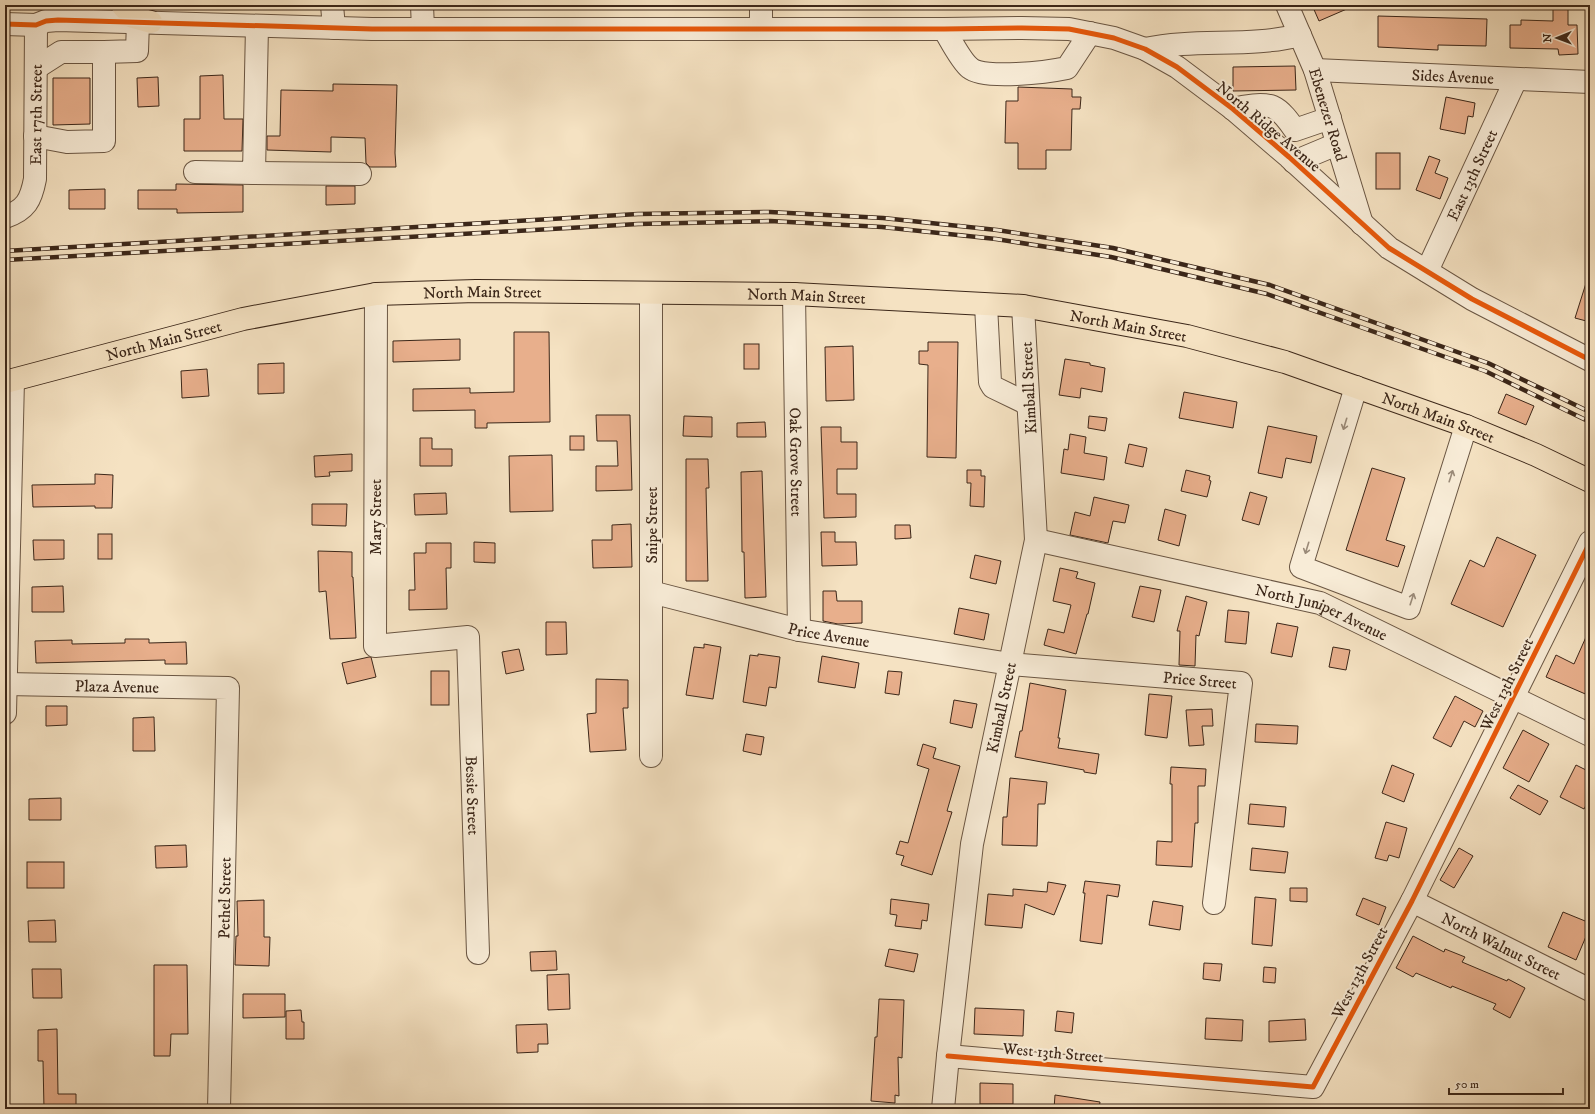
<svg xmlns="http://www.w3.org/2000/svg" width="1595" height="1114" viewBox="0 0 1595 1114" font-family="'IM FELL DW Pica',serif">
	<rect width="100%" height="100%" fill="#f5e2c2"/>
	<filter id="stains"><feTurbulence type="fractalNoise" baseFrequency=".005" numOctaves="4"/><feColorMatrix values="0 0 0 0 .2 0 0 0 0 .09 0 0 0 0 .02 0 0 0 .5 -.17"/></filter>
	<radialGradient id="worn" r=".72"><stop offset=".6" stop-color="#630" stop-opacity="0"/><stop offset="1" stop-color="#630" stop-opacity=".3"/></radialGradient>
	<g fill="#e8af8c" stroke="#3c2719">
		<polygon points="1312,5 1356,5 1319,21"/>
		<polygon points="1553,5 1568,5 1568,25 1577,25 1578,54 1559,55 1558,49 1510,48 1510,25 1521,25 1521,20 1553,21"/>
		<polygon points="1378,16 1487,19 1486,46 1438,45 1438,50 1378,47"/>
		<polygon points="1295,66 1296,90 1233,91 1233,67"/>
		<polygon points="223,75 224,119 243,119 242,151 184,151 184,119 200,119 200,76"/>
		<polygon points="158,77 159,106 138,107 137,78"/>
		<polygon points="53,78 90,78 90,124 53,125"/>
		<polygon points="333,84 397,85 395,153 396,167 370,167 366,163 365,138 331,137 331,152 267,150 267,136 280,136 281,90 333,91"/>
		<polygon points="1018,87 1072,89 1072,97 1081,97 1080,109 1072,109 1071,150 1046,150 1046,169 1018,169 1018,143 1005,143 1006,101 1018,101"/>
		<polygon points="1446,97 1475,103 1473,117 1468,116 1465,134 1440,129"/>
		<rect x="1376" y="153" width="24" height="36"/>
		<polygon points="1429,156 1440,160 1435,173 1448,178 1440,199 1416,190"/>
		<polygon points="176,184 243,185 243,212 177,213 177,209 138,209 138,190 176,190"/>
		<polygon points="326,186 355,186 355,204 326,205"/>
		<polygon points="105,189 105,209 69,209 69,190"/>
		<polygon points="1587,280 1590,280 1590,322 1575,318"/>
		<polygon points="514,332 549,332 550,422 487,423 487,428 475,428 475,410 413,411 413,389 470,388 470,393 514,392"/>
		<polygon points="460,339 460,360 393,362 393,341"/>
		<polygon points="928,342 958,342 956,458 927,457 928,365 919,364 919,351 928,351"/>
		<rect x="744" y="344" width="15" height="25"/>
		<polygon points="853,346 854,400 826,401 825,347"/>
		<polygon points="1065,359 1090,363 1090,365 1105,368 1102,392 1081,388 1080,398 1059,395"/>
		<polygon points="284,363 284,393 258,394 258,364"/>
		<polygon points="207,369 209,396 182,398 181,371"/>
		<polygon points="1184,392 1237,402 1233,428 1179,418"/>
		<polygon points="1506,394 1534,406 1526,425 1498,413"/>
		<polygon points="596,415 630,415 632,490 596,491 596,466 618,466 617,441 597,441"/>
		<polygon points="684,416 712,417 712,437 683,436"/>
		<polygon points="1089,416 1107,418 1105,431 1088,428"/>
		<polygon points="765,422 766,437 737,437 737,423"/>
		<polygon points="1268,426 1317,436 1311,463 1286,458 1282,478 1258,473"/>
		<polygon points="821,427 841,427 841,442 857,442 857,469 837,469 837,494 856,494 856,517 824,518"/>
		<polygon points="1070,434 1086,437 1084,453 1107,457 1104,480 1061,473 1064,449 1068,450"/>
		<rect x="570" y="436" width="14" height="14"/>
		<polygon points="420,438 432,438 432,449 452,449 452,466 420,466"/>
		<polygon points="1129,444 1147,448 1143,467 1125,463"/>
		<polygon points="352,454 352,471 329,472 330,476 315,477 314,456"/>
		<polygon points="552,455 553,511 510,512 509,456"/>
		<polygon points="686,459 708,459 709,488 706,488 708,581 686,581"/>
		<polygon points="1372,468 1405,478 1386,540 1405,546 1398,567 1346,550"/>
		<polygon points="967,470 981,470 981,476 985,476 984,507 970,506 971,483 967,483"/>
		<polygon points="1186,470 1210,476 1209,480 1211,481 1207,497 1181,491"/>
		<polygon points="762,471 766,597 745,598 744,552 742,552 741,472"/>
		<polygon points="95,474 113,475 112,508 95,508 95,506 33,507 32,485 95,484"/>
		<polygon points="1250,492 1267,497 1259,525 1242,520"/>
		<polygon points="446,493 447,514 415,515 414,494"/>
		<polygon points="1094,497 1129,505 1125,523 1113,521 1108,543 1070,535 1075,512 1090,516"/>
		<polygon points="312,504 347,504 346,526 312,525"/>
		<polygon points="1165,509 1186,515 1179,546 1158,540"/>
		<polygon points="631,524 632,567 593,568 592,540 612,540 612,525"/>
		<polygon points="895,525 910,525 911,538 895,539"/>
		<polygon points="821,532 835,532 835,542 856,542 857,565 822,566"/>
		<rect x="98" y="534" width="14" height="25"/>
		<polygon points="1497,537 1536,555 1503,627 1451,604 1470,560 1484,567"/>
		<polygon points="33,540 64,540 64,559 34,560"/>
		<polygon points="474,542 495,543 495,563 474,562"/>
		<polygon points="426,543 451,543 451,568 446,568 447,609 409,610 409,590 415,590 414,553 426,553"/>
		<polygon points="318,551 352,552 352,577 353,577 356,638 330,639 326,591 319,592"/>
		<polygon points="975,555 1001,561 996,584 970,578"/>
		<polygon points="1060,568 1078,572 1076,578 1095,583 1088,614 1087,614 1076,654 1044,645 1048,629 1064,633 1071,605 1053,601"/>
		<polygon points="63,586 64,612 32,612 32,587"/>
		<polygon points="1140,586 1161,590 1154,622 1132,617"/>
		<polygon points="823,591 836,591 837,601 862,601 862,623 838,624 823,621"/>
		<polygon points="1186,596 1207,602 1199,636 1196,635 1195,666 1179,665 1180,631 1177,631"/>
		<polygon points="959,608 989,614 984,640 954,634"/>
		<polygon points="1228,610 1249,612 1246,644 1225,642"/>
		<polygon points="546,622 566,622 567,654 546,655"/>
		<polygon points="1277,623 1298,627 1292,657 1271,653"/>
		<polygon points="1590,628 1590,696 1546,677 1556,655 1574,664"/>
		<polygon points="125,639 149,639 149,643 186,642 187,664 165,664 165,660 36,663 35,641 72,640 72,644 125,643"/>
		<polygon points="704,644 721,647 713,699 686,695 694,647 704,648"/>
		<polygon points="1333,647 1350,650 1346,670 1329,667"/>
		<polygon points="519,649 524,670 506,674 502,652"/>
		<polygon points="758,654 780,657 776,688 769,687 766,706 743,702 750,655 758,656"/>
		<polygon points="822,656 859,663 855,688 818,682"/>
		<polygon points="369,657 371,657 376,677 347,684 342,663"/>
		<rect x="431" y="671" width="18" height="34"/>
		<polygon points="888,671 902,672 899,695 885,693"/>
		<polygon points="596,679 628,680 628,708 623,708 626,750 590,752 587,714 596,713"/>
		<polygon points="1030,683 1066,690 1058,738 1060,738 1058,748 1099,754 1096,774 1084,772 1084,770 1015,757 1020,731 1022,731"/>
		<polygon points="1149,694 1172,696 1167,738 1145,735"/>
		<polygon points="1455,696 1483,711 1475,727 1464,721 1451,747 1433,738"/>
		<polygon points="954,700 977,704 972,728 950,723"/>
		<polygon points="46,706 67,706 67,725 46,726"/>
		<polygon points="1212,709 1213,726 1202,726 1204,745 1189,746 1186,710"/>
		<polygon points="154,717 155,751 133,751 133,718"/>
		<polygon points="1256,724 1298,726 1297,744 1255,742"/>
		<polygon points="1523,730 1549,744 1529,782 1503,768"/>
		<polygon points="746,734 764,737 761,755 743,751"/>
		<polygon points="923,744 936,748 933,758 960,766 947,811 952,812 932,875 901,865 904,856 896,854 900,841 908,843 929,769 917,765"/>
		<polygon points="1392,765 1414,774 1404,802 1382,793"/>
		<polygon points="1576,765 1590,772 1590,798 1584,809 1560,797"/>
		<polygon points="1171,767 1206,769 1205,786 1198,786 1198,823 1195,823 1192,867 1156,865 1157,841 1172,842 1172,784 1170,784"/>
		<polygon points="1010,778 1047,782 1045,804 1038,804 1037,846 1002,845 1003,817 1007,817"/>
		<polygon points="1518,785 1548,801 1540,815 1510,798"/>
		<polygon points="61,798 61,820 29,820 29,799"/>
		<polygon points="1250,804 1286,807 1284,827 1248,824"/>
		<polygon points="1386,822 1407,828 1399,858 1389,855 1387,861 1375,858"/>
		<polygon points="186,845 187,867 156,868 155,846"/>
		<polygon points="1252,848 1288,852 1285,873 1250,870"/>
		<polygon points="1459,848 1473,856 1454,888 1440,880"/>
		<rect x="27" y="862" width="37" height="26"/>
		<polygon points="1085,881 1120,885 1118,897 1107,895 1102,944 1080,941 1085,893 1083,893"/>
		<polygon points="1048,882 1066,885 1054,915 1025,904 1022,928 985,925 988,894 1013,896 1013,889 1047,892"/>
		<polygon points="1290,888 1307,888 1307,902 1290,901"/>
		<polygon points="1255,897 1276,899 1272,946 1252,944"/>
		<polygon points="1363,898 1386,907 1379,925 1356,915"/>
		<polygon points="891,899 929,904 927,921 922,920 921,929 895,926 897,915 890,914"/>
		<polygon points="264,900 264,937 270,937 269,966 235,965 236,936 238,936 237,901"/>
		<polygon points="1153,901 1183,906 1180,930 1149,925"/>
		<polygon points="1563,912 1590,923 1590,927 1576,960 1548,947"/>
		<polygon points="55,920 56,942 29,942 28,921"/>
		<polygon points="1413,936 1444,952 1445,949 1465,957 1462,962 1507,981 1508,979 1525,988 1510,1018 1493,1009 1496,1004 1452,986 1451,988 1416,973 1413,977 1396,968"/>
		<polygon points="889,949 918,954 914,972 885,966"/>
		<polygon points="556,951 557,970 531,971 530,952"/>
		<polygon points="1204,963 1222,964 1220,981 1203,979"/>
		<polygon points="154,965 187,965 188,1034 171,1034 170,1056 154,1056"/>
		<polygon points="1264,967 1276,968 1275,983 1263,982"/>
		<polygon points="32,969 61,969 62,998 33,998"/>
		<polygon points="569,974 570,1009 548,1010 547,975"/>
		<polygon points="243,994 285,994 285,1017 243,1018"/>
		<polygon points="879,999 904,1000 902,1058 898,1057 899,1096 895,1095 895,1103 871,1101 875,1037 877,1037"/>
		<polygon points="975,1008 1024,1010 1023,1036 974,1034"/>
		<polygon points="301,1010 302,1022 304,1022 304,1039 286,1039 286,1011"/>
		<polygon points="1057,1011 1074,1013 1072,1033 1055,1031"/>
		<polygon points="1206,1018 1243,1020 1242,1041 1205,1039"/>
		<polygon points="1305,1019 1306,1040 1269,1042 1269,1021"/>
		<polygon points="547,1024 548,1044 538,1044 538,1052 517,1053 516,1025"/>
		<polygon points="57,1029 58,1094 76,1094 76,1109 44,1109 43,1061 38,1061 38,1030"/>
		<polygon points="980,1083 1013,1084 1013,1104 980,1104"/>
		<polygon points="1055,1095 1100,1102 1099,1109 1054,1109"/>
	</g>
	<g fill="none" stroke-linecap="round" stroke-linejoin="round">
		<defs>
			<g id="minor">
				<polyline points="332,5 334,28"/>
				<polyline points="422,5 423,29"/>
				<path id="s1" d="M1287 5 1315 70 1362 224"/>
				<polyline points="5,24 36,25 46,21 58,20 372,29 944,29 1022,28 1069,29 1114,38 1145,49 1177,67 1233,109 1289,157 1389,248 1472,299 1590,360"/>
				<polyline points="761,29 761,5"/>
				<path d="M944 29C950 39 961 61 970 68 984 80 1048 72 1067 68L1090 33"/>
				<path d="M1145 49C1196 38 1249 48 1300 35"/>
				<polyline points="104,52 137,51 138,22"/>
				<path id="s2" d="M1315 70 1590 82"/>
				<path d="M1233 109C1244 106 1263 103 1273 107 1282 111 1290 123 1295 130L1330 118"/>
				<polyline points="35,136 67,142 104,141 104,52 61,52 36,68"/>
				<polyline points="1294,162 1337,144"/>
				<polyline points="195,172 254,173 257,26"/>
				<polyline points="254,173 360,174"/>
				<path id="s3" d="M5 217C26 210 31 200 35 179L36 25"/>
				<path id="s4" d="M1427 271 1516 79"/>
				<path id="s5" d="M376 294 375 646 468 637 478 953"/>
				<polyline points="651,294 651,756"/>
				<path id="s6" d="M794 294 799 630"/>
				<polyline points="986,305 990,382 993,387 1028,404"/>
				<polyline points="1356,387 1301,567 1409,608 1466,426"/>
				<path id="s7" d="M1036 540 1320 603 1590 735"/>
				<path id="s8" d="M651 592 799 630 1010 664 1241 683 1214 903"/>
				<path id="s9" d="M5 684 228 688 219 1109"/>
				<polyline points="5,713 13,380"/>
				<path id="s10" d="M1412 901 1590 990"/>
				<polyline points="948,1056 1313,1087 1412,901 1590,542"/>
				<path id="s11" d="M943 1109 948 1056 972 844 1036 540 1023 306"/>
			</g>
			<g id="major">
				<polyline points="122,5 133,17 151,22"/>
				<path id="s12" d="M5 382 243 319 376 294 476 291 794 294 1023 306 1187 336 1285 362 1466 426 1536 455 1590 481"/>
			</g>
		</defs>
		<use href="#minor" stroke="#6a5643" stroke-width="24"/>
		<use href="#major" stroke="#3c2719" stroke-width="24"/>
		<use href="#minor" stroke="#f8ecd7" stroke-width="22"/>
		<use href="#major" stroke="#f5e2c2" stroke-width="22"/>
		<defs>
			<g id="rail">
				<polyline points="5,251 638,214 770,212 883,218 997,230 1113,248 1270,285 1488,363 1590,412"/>
				<polyline points="5,260 638,224 770,221 882,227 996,239 1111,257 1267,294 1485,371 1590,422"/>
			</g>
		</defs>
		<use href="#rail" stroke="#3c2719" stroke-width="4.5"/>
		<use href="#rail" stroke="#f8ecd7" stroke-width="3" stroke-dasharray="9" stroke-linecap="butt"/>
		<defs>
			<g id="cycleway">
				<polyline points="5,24 36,25 46,21 58,20 372,29 944,29 1022,28 1069,29 1114,38 1145,49 1177,67 1233,109 1289,157 1389,248 1472,299 1590,360"/>
				<polyline points="948,1056 1313,1087 1412,901 1590,542"/>
			</g>
		</defs>
		<use href="#cycleway" stroke="#f8ecd7" stroke-width="8"/>
		<use href="#cycleway" stroke="#e8590c" stroke-width="5"/>
	</g>
	<defs><path id="oneway-shaft" d="M-6 0H5M1.5-3L5.5 0L1.5 3" fill="none" stroke-width="1.6" stroke-linecap="round" stroke-linejoin="round"/></defs>
	<g stroke="#9a8a78">
		<use href="#oneway-shaft" transform="translate(1345 424) rotate(107)"/>
		<use href="#oneway-shaft" transform="translate(1451 476) rotate(-72)"/>
		<use href="#oneway-shaft" transform="translate(1307 548) rotate(107)"/>
		<use href="#oneway-shaft" transform="translate(1412 599) rotate(-72)"/>
	</g>
	<g text-anchor="middle" stroke-width="4" stroke-linejoin="round" paint-order="stroke">
		<g font-size="16" fill="#3c2719" stroke="#f8ecd7">
			<text dy="6" stroke="none"><textPath href="#s2" startOffset="138">Sides Avenue</textPath></text>
			<text dy="6" stroke="none"><textPath href="#s1" startOffset="117">Ebenezer Road</textPath></text>
			<text dy="6" stroke="none"><textPath href="#s3" startOffset="116">East 17th Street</textPath></text>
			<text transform="translate(1269 126) rotate(40)" y="6">North Ridge Avenue</text>
			<text dy="6" stroke="none"><textPath href="#s4" startOffset="106">East 13th Street</textPath></text>
			<text dy="6" stroke="none"><textPath href="#s12" startOffset="488">North Main Street</textPath></text>
			<text dy="6" stroke="none"><textPath href="#s12" startOffset="812">North Main Street</textPath></text>
			<text dy="6" stroke="none"><textPath href="#s12" startOffset="1136">North Main Street</textPath></text>
			<text dy="6" stroke="none"><textPath href="#s12" startOffset="164">North Main Street</textPath></text>
			<text transform="translate(1028 388) rotate(-93)" y="6">Kimball Street</text>
			<text dy="6" stroke="none"><textPath href="#s12" startOffset="1460">North Main Street</textPath></text>
			<text dy="6" stroke="none"><textPath href="#s6" startOffset="168">Oak Grove Street</textPath></text>
			<text transform="translate(375 517) rotate(-90)" y="6">Mary Street</text>
			<text transform="translate(651 525) rotate(-90)" y="6">Snipe Street</text>
			<text dy="6" stroke="none"><textPath href="#s7" startOffset="295">North Juniper Avenue</textPath></text>
			<text dy="6" stroke="none"><textPath href="#s8" startOffset="183">Price Avenue</textPath></text>
			<text dy="6" stroke="none"><textPath href="#s8" startOffset="557">Price Street</textPath></text>
			<text transform="translate(1506 684) rotate(-64)" y="6">West 13th Street</text>
			<text dy="6" stroke="none"><textPath href="#s9" startOffset="112">Plaza Avenue</textPath></text>
			<text dy="6" stroke="none"><textPath href="#s11" startOffset="406">Kimball Street</textPath></text>
			<text dy="6" stroke="none"><textPath href="#s5" startOffset="604">Bessie Street</textPath></text>
			<text transform="translate(224 898) rotate(-89)" y="6">Pethel Street</text>
			<text dy="6" stroke="none"><textPath href="#s10" startOffset="100">North Walnut Street</textPath></text>
			<text transform="translate(1359 972) rotate(-62)" y="6">West 13th Street</text>
			<text transform="translate(1053 1052) rotate(5)" y="6">West 13th Street</text>
		</g>
	</g>
	<rect width="1595" height="1114" fill="none" stroke="#f5e2c2" stroke-width="20"/>
	<rect x="6" y="6" width="1583" height="1102" fill="none" stroke="#3c2719" stroke-width="2"/>
	<rect x="10" y="10" width="1575" height="1094" fill="none" stroke="#3c2719"/>
	<g transform="translate(1557 38) rotate(269)" stroke="#f8ecd7" stroke-width="3" paint-order="stroke">
	<path d="M0-3L7 15L0 10L-7 15Z" fill="#3c2719"/>
	<text y="-6" font-size="11" font-weight="bold" text-anchor="middle" fill="#3c2719">N</text>
	</g>
	<path d="M1449 1088v6h114v-6" fill="none" stroke="#3c2719" stroke-width="2"/>
	<text x="1455" y="1088" font-size="12" fill="#3c2719" stroke="#f8ecd7" stroke-width="3" paint-order="stroke">50 m</text>
	<rect width="100%" height="100%" filter="url(#stains)"/>
	<rect width="100%" height="100%" fill="url(#worn)"/>
</svg>
